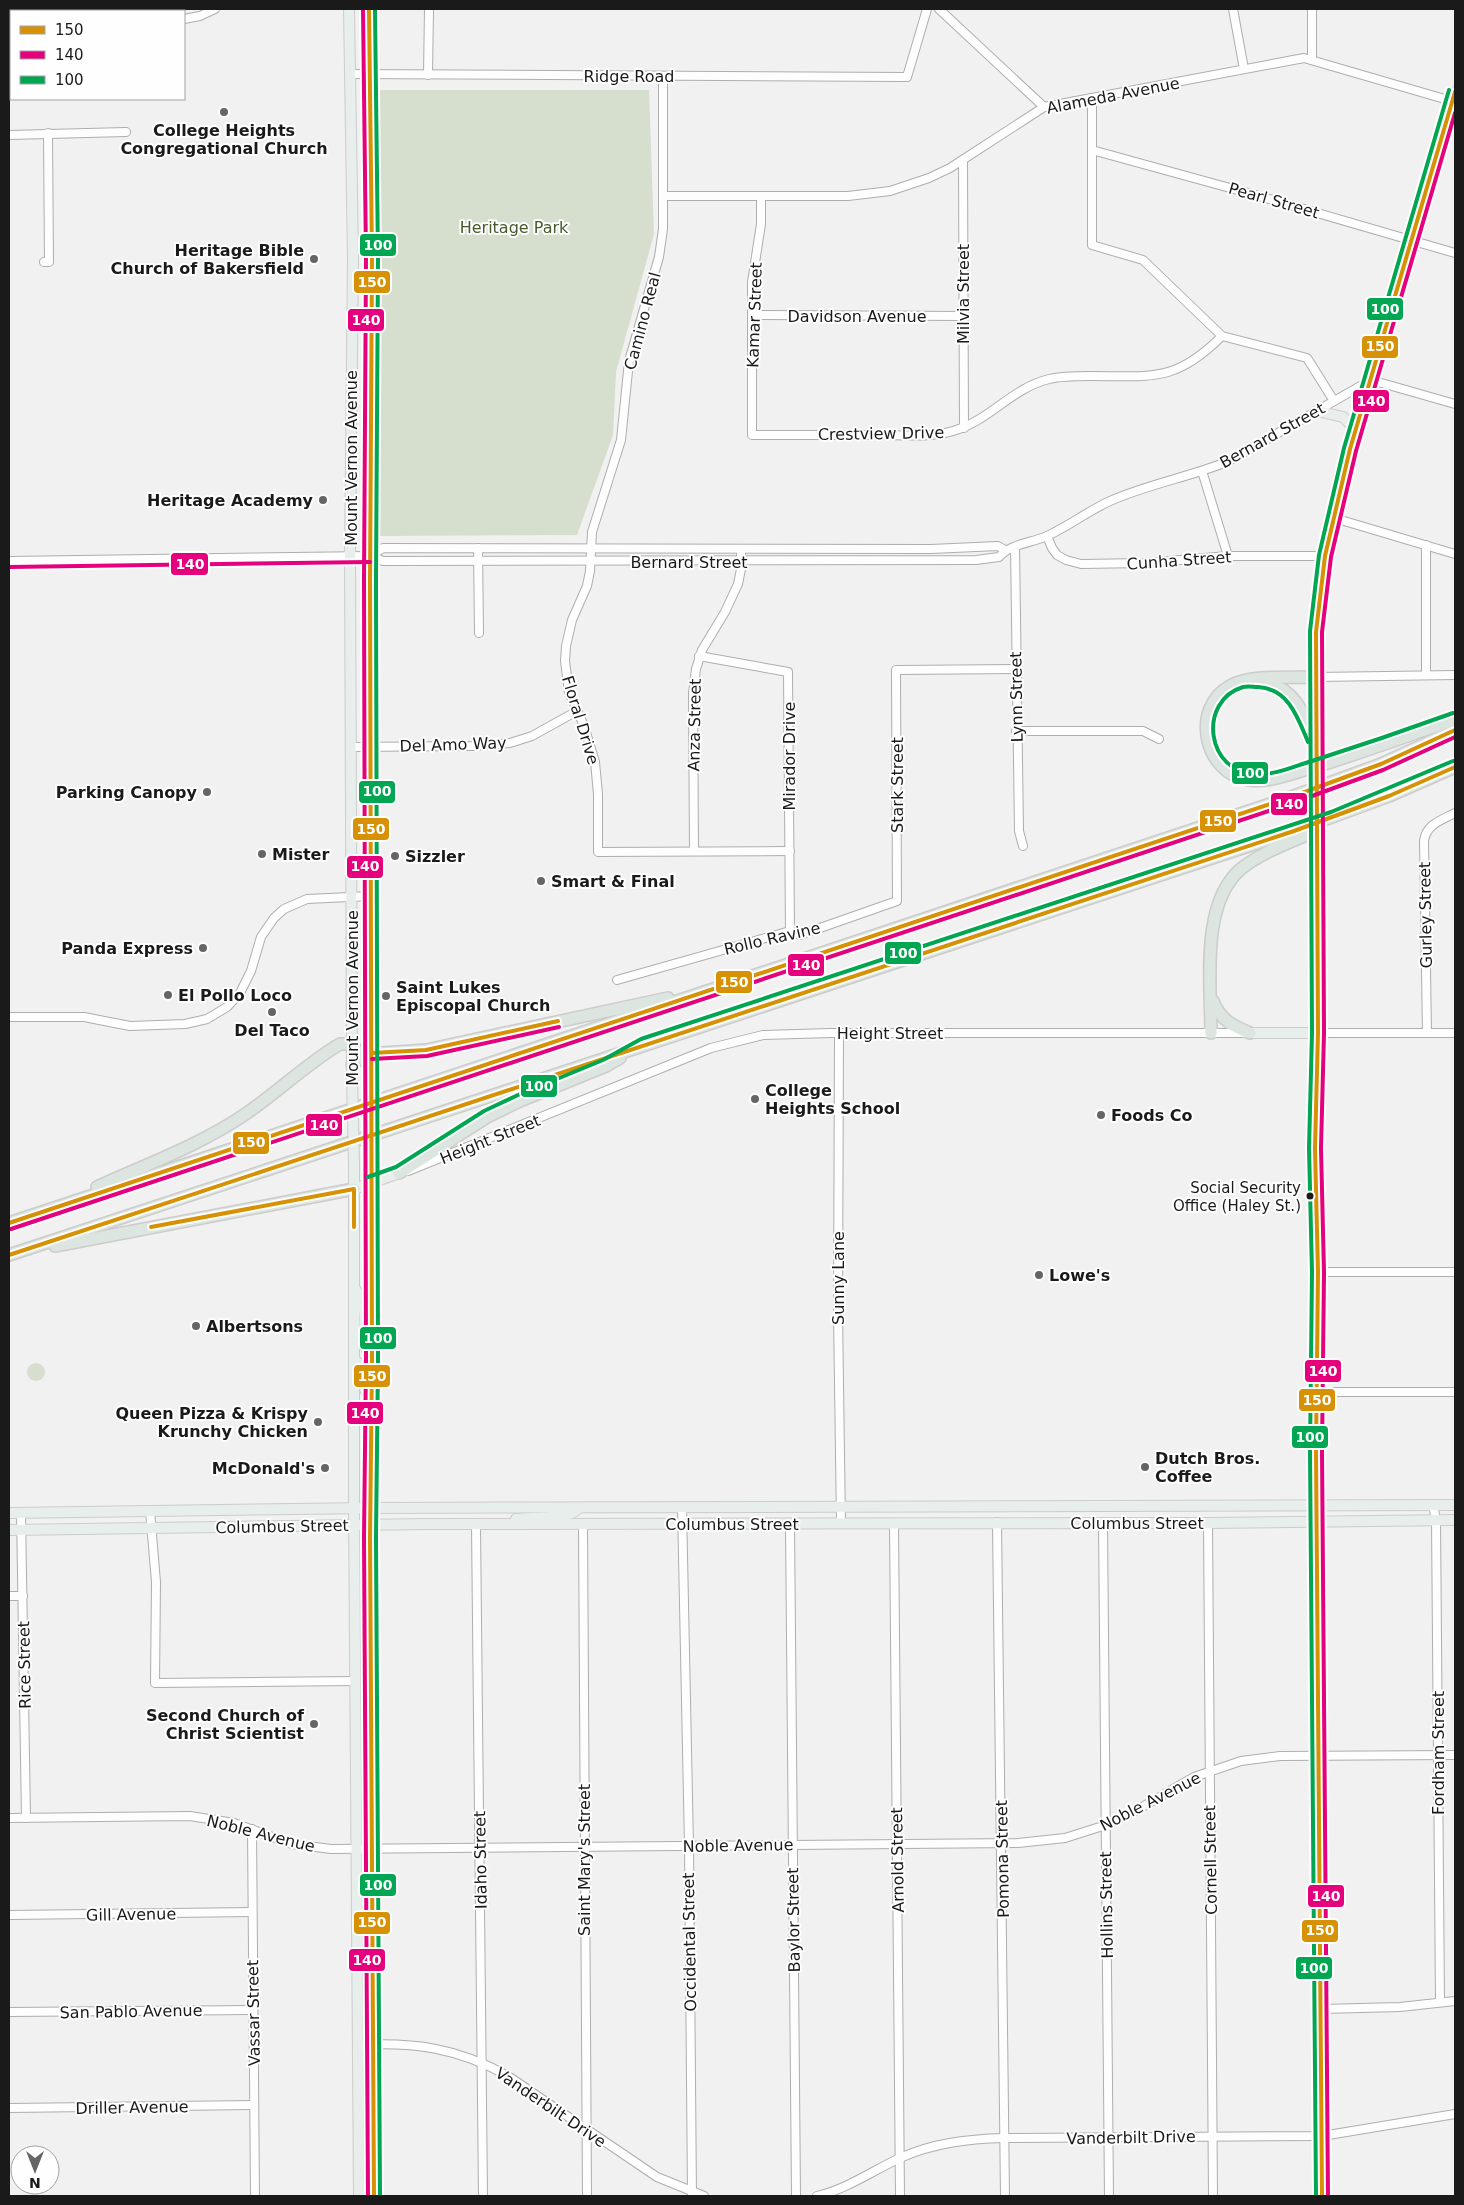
<svg xmlns="http://www.w3.org/2000/svg" width="1464" height="2205" viewBox="0 0 1464 2205" font-family="'DejaVu Sans',sans-serif">
	<rect width="100%" height="100%" fill="#f1f1f2"/>
	<g fill="#d6dece">
		<polygon points="377,90 649,90 654,234 616,372 613,435 577,535 379,536"/>
		<circle cx="36" cy="1372" r="9"/>
	</g>
	<g fill="none" stroke-linecap="round" stroke-linejoin="round">
		<defs>
			<g id="minor">
				<polyline points="939,9 1044,107"/>
				<polyline points="1233,9 1244,69"/>
				<polyline points="1312,9 1312,60"/>
				<polyline points="184,19 200,16 215,9"/>
				<polyline points="9,22 11,21"/>
				<polyline points="351,74 907,77 927,9"/>
				<polyline points="428,75 429,9"/>
				<polyline points="663,76 663,229 659,257 629,361 621,440 592,532 590,571 587,586 572,620 566,646 565,661 569,692 584,726 595,762 598,794 598,852 790,851"/>
				<polyline points="1092,98 1092,245 1143,260 1222,336 1307,358 1334,401"/>
				<polyline points="9,135 126,132"/>
				<polyline points="1092,150 1259,196 1455,253"/>
				<polyline points="963,160 964,428"/>
				<polyline points="663,196 848,196 890,191 929,178 950,168 1044,107 1304,58 1455,102"/>
				<path d="M761 196V224L752 282V435C794 435 835 435 877 435 902 435 929 438 953 431 989 421 1012 388 1049 379 1062 376 1076 376 1090 376 1152 376 1175 383 1222 336"/>
				<polyline points="44,262 49,262 48,133"/>
				<polyline points="752,315 963,316"/>
				<polyline points="1202,471 1228,556"/>
				<polyline points="1334,518 1455,554"/>
				<polyline points="1047,536 1052,548 1057,555 1066,560 1081,564 1145,563 1228,556 1325,556"/>
				<polyline points="1426,545 1426,675"/>
				<polyline points="1015,547 1019,831 1023,846"/>
				<polyline points="478,548 479,633"/>
				<polyline points="370,556 383,548 931,549 998,546 1005,550"/>
				<path d="M9 561 370 556 383 561 976 560 999 557C1010 544 1031 543 1047 536 1069 526 1088 511 1110 501 1148 484 1190 477 1229 461L1371 380 1455 404"/>
				<polyline points="699,656 788,672 790,931"/>
				<polyline points="1316,677 1455,675"/>
				<polyline points="1016,731 1143,731 1159,739"/>
				<polyline points="351,747 472,746 510,743 532,736 577,711"/>
				<polyline points="694,851 693,693 696,669 702,650 725,612 738,584 741,569 741,549"/>
				<polyline points="617,980 790,931 800,935 897,901 896,670 1016,669"/>
				<polyline points="9,1017 84,1017 130,1026 185,1024 207,1019 227,1007 240,993 251,971 261,937 274,918 284,909 307,899 371,896"/>
				<polyline points="839,1033 838,1312 841,1524"/>
				<polyline points="1318,1033 1455,1033"/>
				<path d="M1427 1033 1424 841C1426 824 1442 820 1455 813"/>
				<polyline points="408,1171 711,1048 763,1035 831,1033 1245,1033"/>
				<polyline points="1318,1272 1455,1272"/>
				<polyline points="1316,1392 1455,1392"/>
				<polyline points="1433,1505 1436,1520 1440,2002"/>
				<polyline points="1317,1506 1322,2196"/>
				<polyline points="682,1507 689,1846 692,2196"/>
				<polyline points="150,1511 156,1582 155,1683 356,1681"/>
				<polyline points="21,1513 26,1818"/>
				<polyline points="997,1522 1005,2196"/>
				<polyline points="1103,1523 1109,2196"/>
				<polyline points="1208,1523 1213,2196"/>
				<polyline points="583,1524 587,2196"/>
				<polyline points="790,1524 796,2196"/>
				<polyline points="894,1524 900,2196"/>
				<polyline points="476,1525 483,2196"/>
				<polyline points="9,1596 23,1596"/>
				<polyline points="9,1818 190,1816 234,1823 292,1844 331,1849 1018,1843 1065,1838 1106,1825 1137,1810 1194,1777 1241,1761 1280,1756 1455,1755"/>
				<polyline points="252,1829 255,2196"/>
				<polyline points="9,1915 252,1912"/>
				<polyline points="1321,2009 1400,2007 1455,2001"/>
				<polyline points="9,2012 253,2010"/>
				<path d="M358 2045C415 2042 458 2048 508 2076L657 2177 704 2196"/>
				<polyline points="9,2108 254,2105"/>
				<path d="M817 2196C847 2189 872 2171 900 2158 933 2143 968 2139 1004 2138L1322 2136 1455 2114"/>
			</g>
			<g id="major">
				<polyline points="349,9 353,257 350,556 352,1070"/>
				<polyline points="369,9 372,257 370,581 372,1060"/>
				<polyline points="1317,411 1343,417 1356,430"/>
				<polyline points="1316,743 1316,632 1325,556 1350,449 1455,92"/>
				<polyline points="1317,855 1317,1506"/>
				<polyline points="1250,1033 1318,1033"/>
				<polyline points="371,1157 372,1360 370,1577 374,2196"/>
				<polyline points="354,1162 354,1508 359,2196"/>
				<polyline points="354,1189 399,1173"/>
				<path d="M356 1290C358 1295 362 1300 363 1305 369 1328 356 1334 372 1359"/>
				<polyline points="355,1360 363,1369 365,1389 370,1400"/>
				<polyline points="9,1513 371,1508 1455,1505"/>
				<path d="M516 1519C533 1517 568 1520 579 1508"/>
				<polyline points="9,1530 426,1524 1208,1523 1455,1520"/>
			</g>
			<g id="highway">
				<path d="M1316 677C1292 678 1251 674 1230 686 1190 708 1204 774 1249 780 1270 783 1292 773 1312 768 1360 753 1408 736 1455 719"/>
				<path d="M1266 682C1297 690 1305 717 1316 744"/>
				<path d="M1213 1001C1220 1020 1233 1026 1250 1033"/>
				<path d="M1211 1033C1211 983 1200 902 1242 868 1264 851 1293 841 1318 830"/>
				<polyline points="352,1065 360,1057 367,1054 426,1050 668,998"/>
				<polyline points="399,1173 487,1117 520,1101 606,1066 620,1058"/>
				<path d="M97 1187C147 1164 198 1146 244 1115 277 1093 306 1064 340 1044H352L372 1070"/>
				<polyline points="9,1223 1291,797 1381,764 1455,730"/>
				<polyline points="55,1246 354,1189"/>
				<polyline points="9,1255 1294,831 1389,796 1455,767"/>
			</g>
		</defs>
		<use href="#minor" stroke="#aeaeaf" stroke-width="10"/>
		<use href="#major" stroke="#cccccd" stroke-width="12"/>
		<use href="#highway" stroke="#cccccd" stroke-width="14"/>
		<use href="#minor" stroke="#fdfdfd" stroke-width="8"/>
		<use href="#major" stroke="#e8eeeb" stroke-width="10"/>
		<use href="#highway" stroke="#dce5df" stroke-width="11"/>
		<defs>
			<g id="major-bridge">
				<polyline points="1316,744 1317,855"/>
				<polyline points="352,1076 354,1162"/>
				<polyline points="371,1157 372,1076"/>
			</g>
		</defs>
		<use href="#major-bridge" stroke="#cccccd" stroke-width="12" stroke-linecap="butt"/>
		<use href="#major-bridge" stroke="#e8eeeb" stroke-width="10"/>
		<defs>
			<g id="bus-1">
				<polyline points="369,9 372,257 370,581 372,1360 370,1538 374,2196"/>
				<polyline points="372,1053 426,1050 558,1021"/>
				<polyline points="9,1223 1291,797 1381,764 1455,730"/>
				<polyline points="151,1227 354,1189 354,1227"/>
				<polyline points="9,1255 1294,831 1389,796 1455,767"/>
				<polyline points="1322,2196 1316,1451 1318,1272 1315,1148 1318,1033 1316,632 1325,556 1350,449 1455,92"/>
			</g>
			<g id="bus-2">
				<polyline points="363,9 366,257 364,581 366,1360 364,1538 368,2196"/>
				<polyline points="9,567 370,562"/>
				<polyline points="372,1059 427,1056 559,1027"/>
				<polyline points="11,1229 1293,803 1383,770 1455,737"/>
				<polyline points="1328,2196 1322,1451 1324,1272 1321,1148 1324,1033 1322,632 1331,557 1356,451 1455,113"/>
			</g>
			<g id="bus-3">
				<polyline points="375,9 378,257 376,581 378,1360 376,1538 380,2196"/>
				<path d="M1308 742C1298 718 1289 689 1258 687 1253 687 1248 686 1243 687 1197 701 1206 774 1257 774 1276 775 1294 766 1312 761 1359 746 1406 730 1453 713"/>
				<polyline points="368,1177 396,1167 484,1111 518,1095 603,1060 641,1039 1331,812 1453,761"/>
				<polyline points="1316,2196 1310,1451 1312,1272 1309,1148 1312,1033 1310,631 1319,555 1344,448 1449,90"/>
			</g>
		</defs>
		<use href="#bus-1" stroke="#fefeff" stroke-width="8"/>
		<use href="#bus-2" stroke="#fefeff" stroke-width="8"/>
		<use href="#bus-3" stroke="#fefeff" stroke-width="8"/>
		<use href="#bus-1" stroke="#d69104" stroke-width="4"/>
		<use href="#bus-2" stroke="#e5007d" stroke-width="4"/>
		<use href="#bus-3" stroke="#00a651" stroke-width="4"/>
	</g>
	<g fill="#656566" stroke="#fefeff" stroke-width="2">
		<circle cx="224" cy="112" r="5"/>
		<circle cx="314" cy="259" r="5"/>
		<circle cx="323" cy="500" r="5"/>
		<circle cx="207" cy="792" r="5"/>
		<circle cx="262" cy="854" r="5"/>
		<circle cx="395" cy="856" r="5"/>
		<circle cx="541" cy="881" r="5"/>
		<circle cx="203" cy="948" r="5"/>
		<circle cx="168" cy="995" r="5"/>
		<circle cx="386" cy="996" r="5"/>
		<circle cx="272" cy="1012" r="5"/>
		<circle cx="755" cy="1099" r="5"/>
		<circle cx="1101" cy="1115" r="5"/>
		<circle cx="1039" cy="1275" r="5"/>
		<circle cx="196" cy="1326" r="5"/>
		<circle cx="318" cy="1422" r="5"/>
		<circle cx="1145" cy="1467" r="5"/>
		<circle cx="325" cy="1468" r="5"/>
		<circle cx="314" cy="1724" r="5"/>
	</g>
	<circle fill="#1a1a1b" stroke="#fefeff" stroke-width="2" cx="1310" cy="1196" r="4.5"/>
	<g text-anchor="middle" stroke-width="4" stroke-linejoin="round" paint-order="stroke">
		<g font-size="15" fill="#1a1a1b" stroke="#fefeff" text-anchor="end">
			<text x="1301" y="1193">Social Security<tspan x="1301" dy="18">Office (Haley St.)</tspan></text>
		</g>
		<g font-size="16" fill="#1a1a1b" stroke="#fefeff">
			<text x="629" y="82">Ridge Road</text>
			<text transform="translate(1113 95) rotate(-11)" y="6">Alameda Avenue</text>
			<text transform="translate(1274 200) rotate(16)" y="6">Pearl Street</text>
			<text transform="translate(963 294) rotate(-90)" y="6">Milvia Street</text>
			<text transform="translate(754 315) rotate(-88)" y="6">Kamar Street</text>
			<text x="857" y="322">Davidson Avenue</text>
			<text transform="translate(642 321) rotate(-75)" y="6">Camino Real</text>
			<text transform="translate(881 433) rotate(-1)" y="6">Crestview Drive</text>
			<text transform="translate(1272 435) rotate(-29)" y="6">Bernard Street</text>
			<text transform="translate(351 458) rotate(-90)" y="6">Mount Vernon Avenue</text>
			<text transform="translate(1179 560) rotate(-4)" y="6">Cunha Street</text>
			<text x="689" y="568">Bernard Street</text>
			<text transform="translate(1016 697) rotate(-91)" y="6">Lynn Street</text>
			<text transform="translate(581 720) rotate(73)" y="6">Floral Drive</text>
			<text transform="translate(694 725) rotate(-89)" y="6">Anza Street</text>
			<text transform="translate(453 744) rotate(-2)" y="6">Del Amo Way</text>
			<text transform="translate(789 756) rotate(-90)" y="6">Mirador Drive</text>
			<text transform="translate(897 785) rotate(-90)" y="6">Stark Street</text>
			<text transform="translate(1425 915) rotate(-91)" y="6">Gurley Street</text>
			<text transform="translate(772 938) rotate(-13)" y="6">Rollo Ravine</text>
			<text transform="translate(352 998) rotate(-90)" y="6">Mount Vernon Avenue</text>
			<text x="890" y="1039">Height Street</text>
			<text transform="translate(490 1139) rotate(-22)" y="6">Height Street</text>
			<text transform="translate(838 1278) rotate(-90)" y="6">Sunny Lane</text>
			<text x="1137" y="1529">Columbus Street</text>
			<text x="732" y="1530">Columbus Street</text>
			<text transform="translate(282 1526) rotate(-1)" y="6">Columbus Street</text>
			<text transform="translate(24 1665) rotate(-91)" y="6">Rice Street</text>
			<text transform="translate(1438 1753) rotate(-90)" y="6">Fordham Street</text>
			<text transform="translate(1150 1801) rotate(-27)" y="6">Noble Avenue</text>
			<text transform="translate(261 1833) rotate(14)" y="6">Noble Avenue</text>
			<text transform="translate(738 1845) rotate(-1)" y="6">Noble Avenue</text>
			<text transform="translate(1002 1859) rotate(-91)" y="6">Pomona Street</text>
			<text transform="translate(480 1860) rotate(-91)" y="6">Idaho Street</text>
			<text transform="translate(584 1860) rotate(-90)" y="6">Saint Mary's Street</text>
			<text transform="translate(897 1860) rotate(-91)" y="6">Arnold Street</text>
			<text transform="translate(1210 1860) rotate(-91)" y="6">Cornell Street</text>
			<text transform="translate(1106 1905) rotate(-91)" y="6">Hollins Street</text>
			<text transform="translate(131 1914) rotate(-1)" y="6">Gill Avenue</text>
			<text transform="translate(793 1920) rotate(-91)" y="6">Baylor Street</text>
			<text transform="translate(689 1942) rotate(-91)" y="6">Occidental Street</text>
			<text transform="translate(131 2011) rotate(-1)" y="6">San Pablo Avenue</text>
			<text transform="translate(253 2013) rotate(-91)" y="6">Vassar Street</text>
			<text transform="translate(132 2107) rotate(-1)" y="6">Driller Avenue</text>
			<text transform="translate(551 2107) rotate(34)" y="6">Vanderbilt Drive</text>
			<text transform="translate(1131 2137) rotate(-1)" y="6">Vanderbilt Drive</text>
		</g>
		<g font-size="16" font-weight="bold" fill="#1a1a1b" stroke="#fefeff" text-anchor="start">
			<text x="224" y="136" text-anchor="middle">College Heights<tspan x="224" dy="18">Congregational Church</tspan></text>
			<text x="304" y="256" text-anchor="end">Heritage Bible<tspan x="304" dy="18">Church of Bakersfield</tspan></text>
			<text x="313" y="506" text-anchor="end">Heritage Academy</text>
			<text x="197" y="798" text-anchor="end">Parking Canopy</text>
			<text x="272" y="860">Mister</text>
			<text x="405" y="862">Sizzler</text>
			<text x="551" y="887">Smart &amp; Final</text>
			<text x="193" y="954" text-anchor="end">Panda Express</text>
			<text x="396" y="993">Saint Lukes<tspan x="396" dy="18">Episcopal Church</tspan></text>
			<text x="178" y="1001">El Pollo Loco</text>
			<text x="272" y="1036" text-anchor="middle">Del Taco</text>
			<text x="765" y="1096">College<tspan x="765" dy="18">Heights School</tspan></text>
			<text x="1111" y="1121">Foods Co</text>
			<text x="1049" y="1281">Lowe's</text>
			<text x="206" y="1332">Albertsons</text>
			<text x="308" y="1419" text-anchor="end">Queen Pizza &amp; Krispy<tspan x="308" dy="18">Krunchy Chicken</tspan></text>
			<text x="1155" y="1464">Dutch Bros.<tspan x="1155" dy="18">Coffee</tspan></text>
			<text x="315" y="1474" text-anchor="end">McDonald's</text>
			<text x="304" y="1721" text-anchor="end">Second Church of<tspan x="304" dy="18">Christ Scientist</tspan></text>
		</g>
		<g font-size="16" fill="#475b2d" stroke="#fefeff">
			<text x="514" y="233">Heritage Park</text>
		</g>
	</g>
	<g stroke="#fefeff" stroke-width="2">
		<rect x="359" y="233" width="38" height="24" rx="5" fill="#00a651"/>
		<rect x="353" y="270" width="38" height="24" rx="5" fill="#d69104"/>
		<rect x="1366" y="297" width="38" height="24" rx="5" fill="#00a651"/>
		<rect x="347" y="308" width="38" height="24" rx="5" fill="#e5007d"/>
		<rect x="1361" y="335" width="38" height="24" rx="5" fill="#d69104"/>
		<rect x="1352" y="389" width="38" height="24" rx="5" fill="#e5007d"/>
		<rect x="170" y="552" width="39" height="24" rx="5" fill="#e5007d"/>
		<rect x="1231" y="761" width="38" height="24" rx="5" fill="#00a651"/>
		<rect x="358" y="780" width="38" height="24" rx="5" fill="#00a651"/>
		<rect x="1270" y="792" width="38" height="24" rx="5" fill="#e5007d"/>
		<rect x="1199" y="809" width="38" height="24" rx="5" fill="#d69104"/>
		<rect x="352" y="817" width="38" height="24" rx="5" fill="#d69104"/>
		<rect x="346" y="855" width="38" height="24" rx="5" fill="#e5007d"/>
		<rect x="884" y="941" width="38" height="24" rx="5" fill="#00a651"/>
		<rect x="787" y="953" width="38" height="24" rx="5" fill="#e5007d"/>
		<rect x="715" y="970" width="38" height="24" rx="5" fill="#d69104"/>
		<rect x="520" y="1074" width="38" height="24" rx="5" fill="#00a651"/>
		<rect x="305" y="1113" width="38" height="24" rx="5" fill="#e5007d"/>
		<rect x="232" y="1131" width="38" height="24" rx="5" fill="#d69104"/>
		<rect x="359" y="1326" width="38" height="24" rx="5" fill="#00a651"/>
		<rect x="1304" y="1359" width="38" height="24" rx="5" fill="#e5007d"/>
		<rect x="353" y="1364" width="38" height="24" rx="5" fill="#d69104"/>
		<rect x="1298" y="1388" width="38" height="24" rx="5" fill="#d69104"/>
		<rect x="346" y="1401" width="38" height="24" rx="5" fill="#e5007d"/>
		<rect x="1291" y="1425" width="38" height="24" rx="5" fill="#00a651"/>
		<rect x="359" y="1873" width="38" height="24" rx="5" fill="#00a651"/>
		<rect x="1307" y="1884" width="38" height="24" rx="5" fill="#e5007d"/>
		<rect x="353" y="1911" width="38" height="24" rx="5" fill="#d69104"/>
		<rect x="1301" y="1919" width="38" height="24" rx="5" fill="#d69104"/>
		<rect x="348" y="1948" width="38" height="24" rx="5" fill="#e5007d"/>
		<rect x="1295" y="1956" width="38" height="24" rx="5" fill="#00a651"/>
	</g>
	<g font-size="14" text-anchor="middle" font-weight="bold" fill="#fff">
		<text x="378" y="250">100</text>
		<text x="372" y="287">150</text>
		<text x="1385" y="314">100</text>
		<text x="366" y="325">140</text>
		<text x="1380" y="351">150</text>
		<text x="1371" y="406">140</text>
		<text x="190" y="569">140</text>
		<text x="1250" y="778">100</text>
		<text x="377" y="796">100</text>
		<text x="1289" y="809">140</text>
		<text x="1218" y="826">150</text>
		<text x="371" y="834">150</text>
		<text x="365" y="871">140</text>
		<text x="903" y="958">100</text>
		<text x="806" y="970">140</text>
		<text x="734" y="987">150</text>
		<text x="539" y="1091">100</text>
		<text x="324" y="1130">140</text>
		<text x="251" y="1147">150</text>
		<text x="378" y="1343">100</text>
		<text x="1323" y="1376">140</text>
		<text x="372" y="1381">150</text>
		<text x="1317" y="1405">150</text>
		<text x="365" y="1418">140</text>
		<text x="1310" y="1442">100</text>
		<text x="378" y="1890">100</text>
		<text x="1326" y="1901">140</text>
		<text x="372" y="1927">150</text>
		<text x="1320" y="1935">150</text>
		<text x="367" y="1965">140</text>
		<text x="1314" y="1973">100</text>
	</g>
	<rect width="1464" height="2205" fill="none" stroke="#1a1a1b" stroke-width="20"/>
	<rect x="10" y="10" width="175" height="90" fill="#fefeff" stroke="#a3a3a4"/>
	<rect x="20" y="26" width="25" height="8" fill="#d69104" stroke="#a3a3a4"/>
	<text x="55" y="35" font-size="15" fill="#1a1a1b">150</text>
	<rect x="20" y="51" width="25" height="8" fill="#e5007d" stroke="#a3a3a4"/>
	<text x="55" y="60" font-size="15" fill="#1a1a1b">140</text>
	<rect x="20" y="76" width="25" height="8" fill="#00a651" stroke="#a3a3a4"/>
	<text x="55" y="85" font-size="15" fill="#1a1a1b">100</text>
	<g transform="translate(35 2170) rotate(180)"><circle r="24" fill="#fefeff" stroke="#a3a3a4"/>
	<path d="M0-4L9 19L0 12L-9 19Z" fill="#656566"/>
	<text y="-8" font-size="14" font-weight="bold" text-anchor="middle" fill="#1a1a1b">N</text>
	</g>
</svg>
